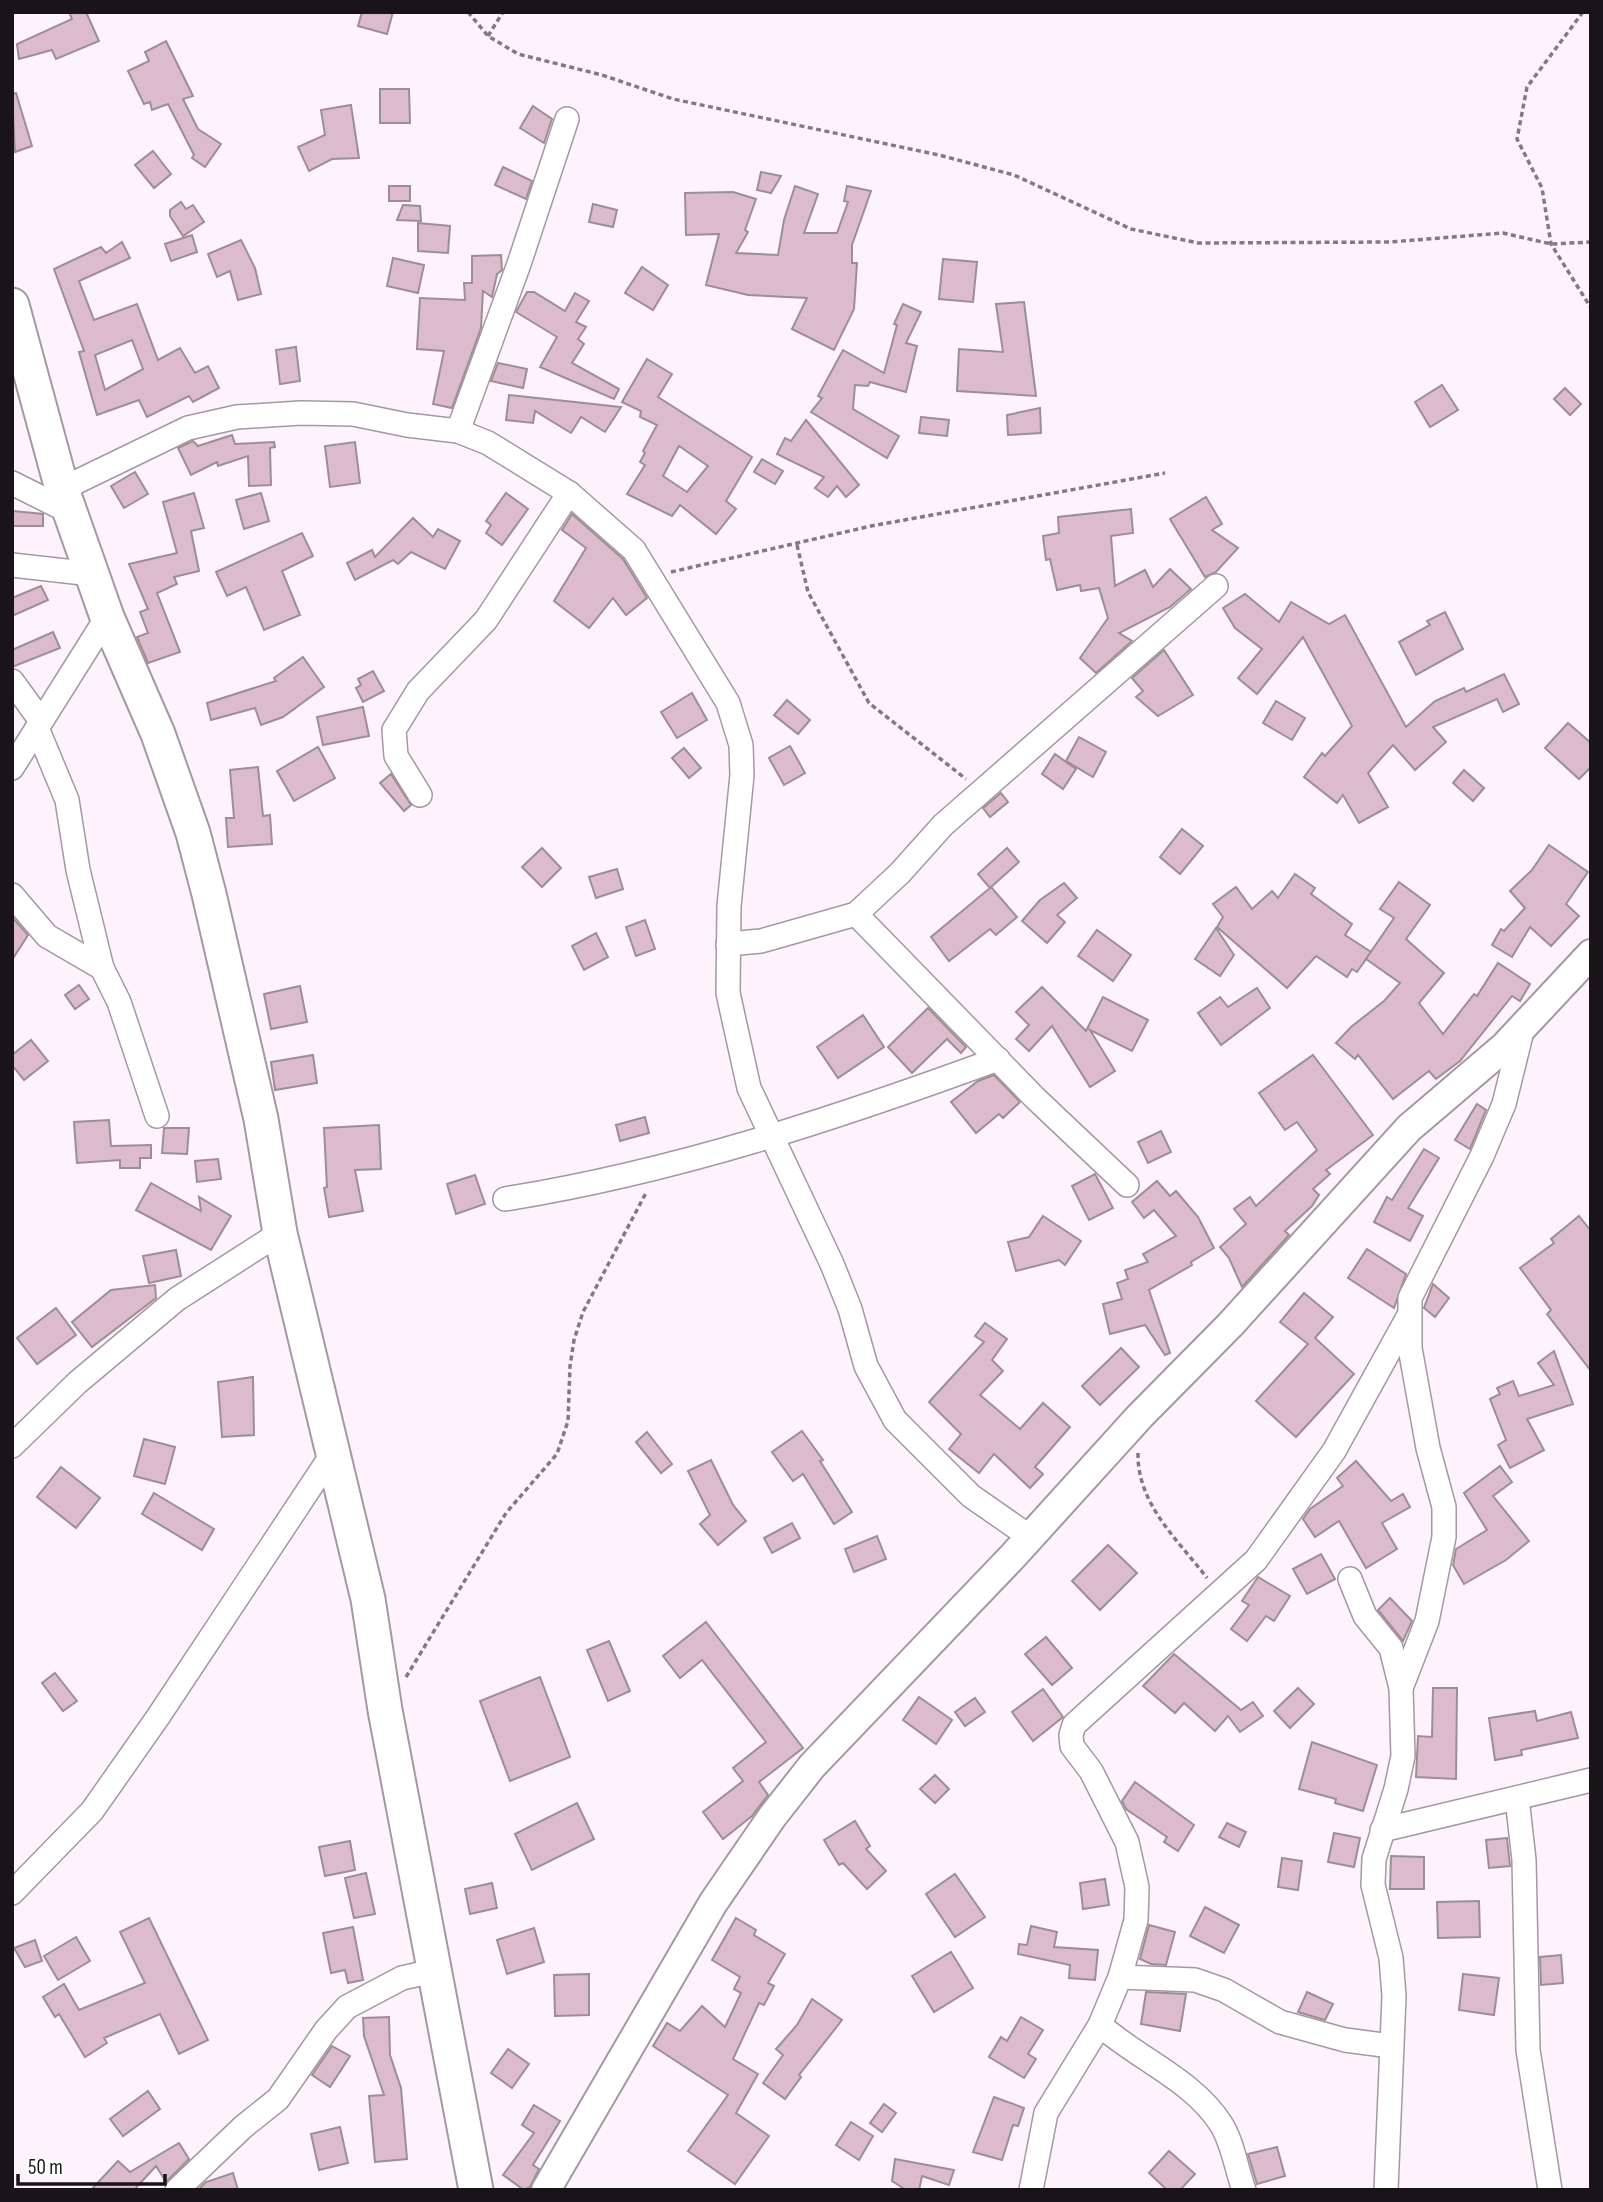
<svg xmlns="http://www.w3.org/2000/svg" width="1603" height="2202" viewBox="0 0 1603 2202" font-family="'Sofia Sans Condensed',sans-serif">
	<rect width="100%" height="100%" fill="#fef2fd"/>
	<g fill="#dcbccc" stroke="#9d8e96" stroke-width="2" fill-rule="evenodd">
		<polygon points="69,12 86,12 99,41 56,59 52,50 19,59 17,44 72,19"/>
		<polygon points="362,12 393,12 387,34 358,26"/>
		<polygon points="166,41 193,96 183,99 198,129 221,144 205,167 192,158 194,155 168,104 152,110 150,102 144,104 128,71 149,61 145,52"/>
		<polygon points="380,89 409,89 410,123 380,123"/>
		<polygon points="16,93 32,146 15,152 12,94"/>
		<polygon points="351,105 359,158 332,159 309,171 298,147 325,135 321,110"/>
		<polygon points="533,106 552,119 544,143 520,128"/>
		<polygon points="153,151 171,174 154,188 135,165"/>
		<polygon points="503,167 532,181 526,199 495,185"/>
		<polygon points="761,172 781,176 771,193 757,190"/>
		<rect x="389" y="186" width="21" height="15"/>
		<polygon points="795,186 818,194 804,233 837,233 848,202 844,201 847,186 871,191 852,245 852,263 857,263 854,309 834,350 792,329 807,298 748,295 706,285 719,234 686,235 685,193 733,192 756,199 745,230 748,232 736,253 778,255 784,220"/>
		<polygon points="181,202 186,209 193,205 204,222 183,236 170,216 170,210"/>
		<polygon points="593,204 617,210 613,227 589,222"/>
		<polygon points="403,205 420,206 421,221 397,220"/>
		<polygon points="418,223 450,226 448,253 418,251"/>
		<polygon points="192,235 197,252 171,261 165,244"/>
		<polygon points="241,240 255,268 261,294 238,300 230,271 217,277 208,254"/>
		<path d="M122 242 130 258 79 281 94 320 137 304 158 360 180 348 195 373 208 366 219 388 193 402 189 396 147 417 139 400 97 415 79 352 84 351 54 269 101 247 106 253ZM132 340 143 369 105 390 95 355Z"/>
		<polygon points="501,255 502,270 497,274 492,297 483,291 481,328 452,408 433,404 444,351 417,349 420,298 465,300 464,283 472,283 472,256"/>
		<polygon points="393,258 424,265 418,293 387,286"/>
		<polygon points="943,259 977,262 973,302 939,299"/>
		<polygon points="642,267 668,285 653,310 625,293"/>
		<polygon points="527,292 534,292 565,311 575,293 589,301 576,322 586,327 578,339 584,344 572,363 619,389 614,399 540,367 557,337 516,312"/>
		<polygon points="1024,302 1036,396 957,391 959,349 1003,352 996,304"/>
		<polygon points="903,304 921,312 906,343 917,346 906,392 870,382 868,386 855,385 853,409 899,436 887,458 811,412 822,398 818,396 843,350 884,373 897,325 894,324"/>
		<polygon points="296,347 300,381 280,384 276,350"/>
		<path d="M647 359 672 374 658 397 752 457 726 501 736 509 716 534 680 505 672 516 627 494 645 465 640 462 645 453 643 451 657 425 640 417 641 411 622 402ZM679 446 708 466 687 492 663 476Z"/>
		<polygon points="498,363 527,369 523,388 491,381"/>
		<polygon points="1442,385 1458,410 1430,427 1415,402"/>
		<polygon points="1565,388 1581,404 1570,415 1554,399"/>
		<polygon points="509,395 584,403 621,407 605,432 581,417 571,433 535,411 533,423 506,420"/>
		<polygon points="1040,408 1041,433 1008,435 1007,415"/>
		<polygon points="921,417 949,420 947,436 919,433"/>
		<polygon points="806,420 859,485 846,497 837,486 828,497 815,488 824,477 777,454 785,438 791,441"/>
		<polygon points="232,435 235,444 274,442 275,447 270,448 271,485 249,486 248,456 218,466 217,462 191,475 178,448 193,441 198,446"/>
		<polygon points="355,442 360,483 330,487 325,446"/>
		<polygon points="762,459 783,471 775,484 754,472"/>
		<polygon points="135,472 148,494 124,508 111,486"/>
		<polygon points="194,493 204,528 191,531 199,571 174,577 177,584 157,593 180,652 148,663 137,637 148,633 140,612 148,609 129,564 177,553 163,502"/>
		<polygon points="261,493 269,521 244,529 236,500"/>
		<polygon points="506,493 528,509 502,545 486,533 491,525 486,521"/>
		<polygon points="1206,497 1222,524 1212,530 1238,548 1216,572 1205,577 1170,519"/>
		<polygon points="1131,509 1133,533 1111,536 1115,586 1145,570 1153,587 1170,569 1191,589 1170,607 1119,633 1132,641 1096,673 1080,658 1108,618 1099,588 1081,591 1080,585 1057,590 1050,559 1046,560 1043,536 1059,533 1058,517"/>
		<polygon points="13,511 43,514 43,526 13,526"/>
		<polygon points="572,514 623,559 647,598 626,615 613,598 589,628 554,601 586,548 562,530"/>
		<polygon points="413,518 433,537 438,529 460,541 445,569 411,552 398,564 393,560 355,580 347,563 372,550 375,557"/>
		<polygon points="302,533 313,556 282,571 300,615 264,630 246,587 227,596 216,572"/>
		<polygon points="41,586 48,600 12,616 12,598"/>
		<polygon points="1245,594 1279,622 1291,602 1329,624 1345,615 1406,727 1435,701 1464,688 1466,692 1504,674 1519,704 1503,712 1497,699 1433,727 1446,742 1415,770 1393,745 1368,773 1388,807 1359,823 1343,795 1337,803 1304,777 1322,753 1325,756 1352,726 1303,637 1257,694 1238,678 1262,649 1235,628 1223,608"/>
		<polygon points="1445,612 1463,649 1416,675 1399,642 1430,625 1427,621"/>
		<polygon points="53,632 60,648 12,667 12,650"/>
		<polygon points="1164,650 1193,695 1158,716 1136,697 1143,691 1132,678"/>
		<polygon points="303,657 324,687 283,717 261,725 255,708 211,720 207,703 276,681 274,678"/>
		<polygon points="373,671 384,691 363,702 356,688 361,685 358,679"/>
		<polygon points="692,693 707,720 677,738 661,712"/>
		<polygon points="787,700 810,720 798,734 774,715"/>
		<polygon points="1276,701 1305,718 1292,740 1263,723"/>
		<polygon points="363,707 369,736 323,745 317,717"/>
		<polygon points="1568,723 1591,743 1591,767 1579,779 1545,748"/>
		<polygon points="1079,737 1106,752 1093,777 1066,761"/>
		<polygon points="790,746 805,773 784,785 769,758"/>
		<polygon points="318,747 335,778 294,801 277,771"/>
		<polygon points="684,748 701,768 689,778 672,758"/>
		<polygon points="1055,754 1076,769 1063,789 1042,774"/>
		<polygon points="258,767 263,816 270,815 272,844 228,847 226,818 234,818 230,770"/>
		<polygon points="1464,770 1484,788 1473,801 1453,783"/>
		<polygon points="391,774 411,805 404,811 380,783"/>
		<polygon points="1001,793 1008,802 990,817 983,808"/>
		<polygon points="1182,829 1203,846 1180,874 1160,857"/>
		<polygon points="1549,845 1588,872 1566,904 1579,916 1551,946 1530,927 1512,957 1492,945 1501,929 1504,931 1525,908 1510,891 1532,870"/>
		<polygon points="542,848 561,868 542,887 522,867"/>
		<polygon points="1007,848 1019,862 991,887 1017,917 996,935 990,929 949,961 931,937 990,888 978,874"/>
		<polygon points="617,869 623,889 596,898 589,877"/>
		<polygon points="1295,874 1315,888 1311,894 1352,924 1345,935 1371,952 1357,972 1352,969 1347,977 1316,956 1287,988 1217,927 1223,917 1213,904 1236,887 1252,909 1272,891 1278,898"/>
		<polygon points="1399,882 1430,905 1406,939 1444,973 1419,1003 1443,1034 1474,994 1477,996 1498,963 1530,984 1520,1001 1512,996 1460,1061 1436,1079 1429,1071 1393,1099 1358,1055 1355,1059 1336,1043 1351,1027 1384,1001 1400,983 1366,959 1394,918 1380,909"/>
		<polygon points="1064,883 1077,898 1057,915 1065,922 1047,943 1022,921 1040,900"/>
		<polygon points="12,917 28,935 12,960"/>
		<polygon points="645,920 655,949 636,956 626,927"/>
		<polygon points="1216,928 1234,955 1220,976 1195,959"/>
		<polygon points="1097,930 1131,955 1113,981 1078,956"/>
		<polygon points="596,933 608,957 584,970 572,946"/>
		<polygon points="79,985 89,999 75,1009 65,995"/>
		<polygon points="300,986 307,1022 271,1029 264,994"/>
		<polygon points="1042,987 1086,1031 1103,997 1148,1020 1132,1051 1090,1030 1115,1071 1090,1087 1052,1026 1029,1051 1016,1039 1029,1025 1016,1012"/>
		<polygon points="1257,988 1270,1008 1221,1045 1198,1013 1220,997 1228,1007"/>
		<polygon points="928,1008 966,1047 961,1053 947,1039 912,1073 888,1047"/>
		<polygon points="863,1015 884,1047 838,1078 817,1047"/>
		<polygon points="31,1040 48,1061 24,1080 12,1065 12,1055"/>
		<polygon points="313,1055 317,1083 275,1090 271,1062"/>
		<polygon points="1313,1055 1373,1135 1326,1170 1330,1174 1313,1189 1319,1195 1312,1206 1285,1231 1289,1235 1242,1287 1229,1258 1220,1247 1246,1224 1234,1209 1250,1197 1256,1206 1317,1150 1297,1122 1285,1130 1259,1093"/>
		<polygon points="994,1075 1020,1102 1003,1118 999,1114 976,1133 951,1102 978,1081"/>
		<polygon points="1477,1104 1486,1110 1470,1149 1455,1140"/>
		<polygon points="645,1117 649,1133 620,1141 616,1125"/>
		<polygon points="109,1120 111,1146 151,1145 151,1158 140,1158 140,1168 120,1168 120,1160 77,1163 74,1122"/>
		<polygon points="379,1125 381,1169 355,1170 363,1211 329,1217 324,1188 327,1187 324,1128"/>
		<polygon points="164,1128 189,1128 187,1154 162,1153"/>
		<polygon points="1161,1131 1171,1152 1148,1163 1138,1142"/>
		<polygon points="1424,1149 1439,1158 1408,1208 1423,1216 1410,1241 1374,1222 1387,1197 1392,1200"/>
		<polygon points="218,1159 221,1179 197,1182 195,1161"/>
		<polygon points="1095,1174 1113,1208 1089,1220 1072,1186"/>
		<polygon points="475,1175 485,1204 456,1214 447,1184"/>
		<polygon points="1157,1181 1170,1196 1176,1191 1198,1217 1214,1248 1191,1262 1192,1265 1149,1290 1170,1353 1165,1355 1145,1325 1110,1334 1103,1304 1122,1299 1117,1283 1128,1279 1125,1270 1148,1262 1143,1254 1176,1236 1154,1210 1144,1218 1132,1202"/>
		<polygon points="151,1183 201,1211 199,1197 231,1216 211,1250 136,1210"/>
		<polygon points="1043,1216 1081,1241 1065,1265 1059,1260 1016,1271 1008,1242 1029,1237"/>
		<polygon points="1579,1216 1591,1231 1591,1371 1547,1314 1551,1310 1520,1268 1554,1243 1551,1239"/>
		<polygon points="1367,1249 1406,1274 1394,1308 1348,1278"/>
		<polygon points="176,1250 181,1276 149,1283 143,1256"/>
		<polygon points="1433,1284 1449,1298 1435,1317 1424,1308"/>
		<polygon points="155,1285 156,1298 92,1347 72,1322 111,1290"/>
		<polygon points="1304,1293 1333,1317 1315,1338 1354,1374 1296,1437 1256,1401 1308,1344 1280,1322"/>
		<polygon points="56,1308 76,1335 37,1364 17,1338"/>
		<polygon points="985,1323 1007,1339 992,1360 1003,1371 980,1395 1020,1429 1043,1403 1070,1427 1035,1467 1043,1474 1030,1488 994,1454 979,1473 949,1449 961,1434 929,1402 984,1342 975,1336"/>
		<polygon points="1121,1348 1139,1367 1100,1405 1082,1386"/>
		<polygon points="1554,1351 1573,1404 1527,1419 1544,1450 1510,1468 1498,1445 1506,1440 1490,1399 1500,1394 1497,1388 1513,1381 1519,1396 1554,1385 1538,1363"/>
		<polygon points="253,1377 254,1435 222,1437 218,1382"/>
		<polygon points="802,1431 823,1460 820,1461 852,1512 834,1524 803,1474 793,1481 772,1452"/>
		<polygon points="647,1432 672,1464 661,1473 636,1442"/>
		<polygon points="144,1439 175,1447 165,1484 134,1476"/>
		<polygon points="711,1460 733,1505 746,1521 718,1545 700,1524 710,1515 688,1471"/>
		<polygon points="1356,1461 1391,1501 1403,1494 1410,1507 1382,1523 1397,1549 1366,1568 1339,1521 1315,1537 1303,1519 1310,1509 1343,1486 1337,1478"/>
		<polygon points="1500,1466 1512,1482 1493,1496 1529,1541 1506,1560 1464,1584 1453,1565 1456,1549 1487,1530 1464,1493"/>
		<polygon points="61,1467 100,1498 76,1528 37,1497"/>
		<polygon points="154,1493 214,1529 202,1550 142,1514"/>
		<polygon points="792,1523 800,1538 772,1553 764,1538"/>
		<polygon points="877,1536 886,1559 854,1572 845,1549"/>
		<polygon points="1108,1545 1137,1573 1100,1610 1072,1581"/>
		<polygon points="1321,1554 1335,1579 1307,1594 1293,1569"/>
		<polygon points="1258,1577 1290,1596 1274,1621 1266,1616 1247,1641 1231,1629 1249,1605 1242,1601"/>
		<polygon points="1390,1598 1412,1621 1403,1641 1378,1610"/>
		<polygon points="706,1622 803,1748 759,1782 768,1795 752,1816 723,1839 703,1812 743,1781 733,1768 766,1742 702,1660 680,1678 663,1656"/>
		<polygon points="1046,1637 1072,1668 1052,1685 1025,1654"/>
		<polygon points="609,1641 630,1691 608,1701 587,1650"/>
		<polygon points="1174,1654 1241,1710 1253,1702 1263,1716 1240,1732 1228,1716 1215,1731 1184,1703 1175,1713 1143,1686"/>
		<polygon points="55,1673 77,1701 63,1711 42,1683"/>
		<polygon points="540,1677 570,1757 510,1781 480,1701"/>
		<polygon points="1298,1688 1314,1704 1290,1728 1274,1711"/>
		<polygon points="1433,1688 1457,1688 1456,1779 1416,1777 1418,1736 1432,1737"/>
		<polygon points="1043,1689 1063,1717 1033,1741 1012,1712"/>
		<polygon points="919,1697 952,1720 936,1744 903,1720"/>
		<polygon points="975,1698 985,1712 965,1726 955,1712"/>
		<polygon points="1535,1711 1537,1721 1571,1712 1578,1738 1521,1750 1522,1755 1495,1760 1489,1718"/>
		<polygon points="1312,1742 1377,1765 1363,1811 1335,1803 1336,1799 1299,1789"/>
		<polygon points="935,1775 949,1789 935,1803 920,1789"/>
		<polygon points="1135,1782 1194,1825 1178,1851 1164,1842 1167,1837 1126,1809 1122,1801"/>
		<polygon points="577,1803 594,1839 532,1870 515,1834"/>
		<polygon points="855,1821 870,1846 866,1849 886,1871 867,1889 843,1863 839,1865 824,1840"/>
		<polygon points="1227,1823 1246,1832 1239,1847 1219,1837"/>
		<polygon points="1334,1833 1360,1838 1354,1867 1328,1862"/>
		<polygon points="1507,1838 1510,1866 1489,1868 1486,1840"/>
		<polygon points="350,1841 355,1870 325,1876 319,1847"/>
		<polygon points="1391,1856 1424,1857 1424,1889 1390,1889"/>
		<polygon points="1282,1858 1302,1861 1298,1890 1278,1887"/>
		<polygon points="366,1873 375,1914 354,1918 345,1878"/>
		<polygon points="955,1874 985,1917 955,1937 926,1894"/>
		<polygon points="1105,1879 1109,1905 1083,1909 1080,1883"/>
		<polygon points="492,1883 497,1908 470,1914 465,1889"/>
		<polygon points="1479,1901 1480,1937 1438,1938 1437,1902"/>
		<polygon points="1205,1907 1239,1925 1224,1953 1190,1936"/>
		<polygon points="149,1918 208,2040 179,2054 160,2014 104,2038 107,2043 85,2057 59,2014 55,2017 43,1997 64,1984 79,2010 145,1983 120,1932"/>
		<polygon points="736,1918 756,1930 754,1935 785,1954 768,1983 774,1986 764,2005 759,2003 733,2059 758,2074 736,2113 769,2136 735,2184 688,2151 728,2095 653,2046 667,2023 680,2031 702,2006 725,2027 741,1993 734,1989 740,1977 712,1960"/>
		<polygon points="1149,1925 1175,1932 1166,1965 1151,1964 1140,1959"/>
		<polygon points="1031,1926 1057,1932 1054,1947 1098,1950 1095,1980 1069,1978 1070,1965 1018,1954 1019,1944 1027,1945"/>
		<polygon points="353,1927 363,1980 348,1983 345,1970 331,1973 323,1933"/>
		<polygon points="534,1928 544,1962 507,1974 497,1940"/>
		<polygon points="76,1937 90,1961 58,1980 44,1956"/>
		<polygon points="35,1940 42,1961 25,1967 14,1948"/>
		<polygon points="951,1952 973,1988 934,2012 912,1976"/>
		<polygon points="1561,1955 1563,1983 1541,1985 1540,1957"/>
		<polygon points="589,1974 589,2015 555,2016 554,1975"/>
		<polygon points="1463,1974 1499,1978 1494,2015 1459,2010"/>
		<polygon points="1146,1992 1186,1994 1180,2031 1141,2024"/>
		<polygon points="1307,1992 1333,2004 1325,2020 1298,2012"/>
		<polygon points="812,1999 842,2020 799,2075 801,2077 785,2099 763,2083 783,2055 776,2049 797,2025"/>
		<polygon points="389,2017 390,2055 401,2088 407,2159 375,2162 369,2096 384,2095 364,2036 363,2018"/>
		<polygon points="1021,2017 1043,2030 1028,2054 1036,2059 1024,2078 989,2057 1001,2037 1007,2041"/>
		<polygon points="332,2046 350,2056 330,2087 312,2075"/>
		<polygon points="508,2049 529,2064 512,2088 491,2073"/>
		<polygon points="148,2091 160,2109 123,2136 110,2119"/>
		<polygon points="994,2097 1024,2108 1018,2126 1013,2125 1002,2160 973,2152"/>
		<polygon points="884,2104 896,2113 882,2132 870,2123"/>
		<polygon points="534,2105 560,2121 533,2165 539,2169 530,2187 524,2190 503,2175 534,2133 522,2125"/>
		<polygon points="851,2122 873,2136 859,2160 836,2145"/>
		<polygon points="340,2127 348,2163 319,2170 311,2134"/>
		<polygon points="179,2143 189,2159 166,2182 156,2166 134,2190 91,2190 118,2161 130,2172"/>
		<polygon points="1277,2147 1285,2176 1257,2184 1248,2154"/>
		<polygon points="1169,2151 1195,2174 1180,2190 1167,2190 1149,2173"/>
		<polygon points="895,2159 954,2170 949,2185 922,2176 919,2190 906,2190 892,2181"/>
		<polygon points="233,2173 238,2190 198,2190 206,2182"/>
	</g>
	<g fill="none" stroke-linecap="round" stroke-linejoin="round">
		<defs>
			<g id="minor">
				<polyline points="458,431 519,264 567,119"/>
				<polyline points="12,483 70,512"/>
				<polyline points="62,489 188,428 237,417 301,413 353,414 407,425 458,431 488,443 569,493 634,550 728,703 741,745 742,775 729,906 728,993 749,1088 832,1264 850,1309 866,1366 895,1420 971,1496 1030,1537"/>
				<polyline points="12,565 92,574"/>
				<polyline points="12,681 41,721"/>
				<polyline points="37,728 67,800 78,870 102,968"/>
				<polyline points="12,768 107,617"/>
				<polyline points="420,795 396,756 394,730 418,691 486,620 569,493"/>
				<polyline points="12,895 47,936 102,968 119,1002 157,1116"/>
				<polyline points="856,914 1035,1098 1127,1185"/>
				<polyline points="728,944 761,941 856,914 900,873 943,825 1216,586"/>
				<path d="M505 1199C674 1172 837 1118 998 1059"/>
				<polyline points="12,1446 78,1382 177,1299 280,1233"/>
				<polyline points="1350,1579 1365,1616 1391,1648 1401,1688 1403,1756 1396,1789 1374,1859 1373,1885 1391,1958 1394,1996 1386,2190"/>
				<polyline points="1401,1688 1427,1621 1444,1537 1444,1507 1428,1448 1410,1348 1410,1298 1482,1156 1504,1104 1523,1027"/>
				<polyline points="1517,1798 1524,1860 1528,2050 1550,2190"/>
				<polyline points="1382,1830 1591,1780"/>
				<polyline points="12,1893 92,1811 158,1717 333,1453"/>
				<polyline points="1120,1977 1195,1980 1224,1990 1280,2022 1345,2040 1391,2046"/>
				<path d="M1100 2025C1138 2059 1193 2080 1221 2124 1233 2143 1236 2168 1244 2190"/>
				<polyline points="177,2190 243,2127 278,2099 326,2030 347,2007 402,1978 433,1971"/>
				<polyline points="1031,2190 1046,2113 1100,2025 1120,1977 1136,1920 1137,1887 1127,1842 1091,1771 1072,1746 1071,1735 1074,1725 1256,1560 1334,1451 1408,1317"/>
			</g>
			<polyline id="tertiary" points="546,2190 713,1903 772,1817 812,1766 1013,1556 1140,1416 1230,1325 1409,1128 1504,1047 1591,954"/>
			<polyline id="secondary" points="12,305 62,489 107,617 158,734 193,833 209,894 261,1119 280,1233 368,1599 385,1710 476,2190"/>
		</defs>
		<use href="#minor" stroke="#a498a3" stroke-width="26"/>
		<use href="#tertiary" stroke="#a498a3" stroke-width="32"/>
		<use href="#secondary" stroke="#a498a3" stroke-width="37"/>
		<g stroke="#827a81" stroke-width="3.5" stroke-dasharray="5 3.5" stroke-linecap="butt">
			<polyline points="468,12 488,36 518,54 602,75 673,99 939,155 1014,175 1131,229 1198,243 1390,242 1503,233 1551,244 1591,242"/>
			<polyline points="1583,12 1527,87 1517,139 1542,188 1551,244 1591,308"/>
			<polyline points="488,36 503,12"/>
			<polyline points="797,545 808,592 869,703 966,779"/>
			<polyline points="671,572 871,526 1165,473"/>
			<path d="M1138 1453C1137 1504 1178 1540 1207 1578"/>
			<polyline points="406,1677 506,1513 557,1454 568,1421 570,1366 574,1340 583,1312 647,1191"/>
		</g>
		<use href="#minor" stroke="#fff" stroke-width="23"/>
		<use href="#tertiary" stroke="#fff" stroke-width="28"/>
		<use href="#secondary" stroke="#fff" stroke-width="33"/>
	</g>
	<rect width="1603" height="2202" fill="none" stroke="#181418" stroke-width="28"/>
	<path d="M18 2174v10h147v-10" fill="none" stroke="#181418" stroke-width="3.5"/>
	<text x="28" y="2174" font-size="21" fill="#181418" stroke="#ffffff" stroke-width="5" paint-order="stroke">50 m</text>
</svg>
